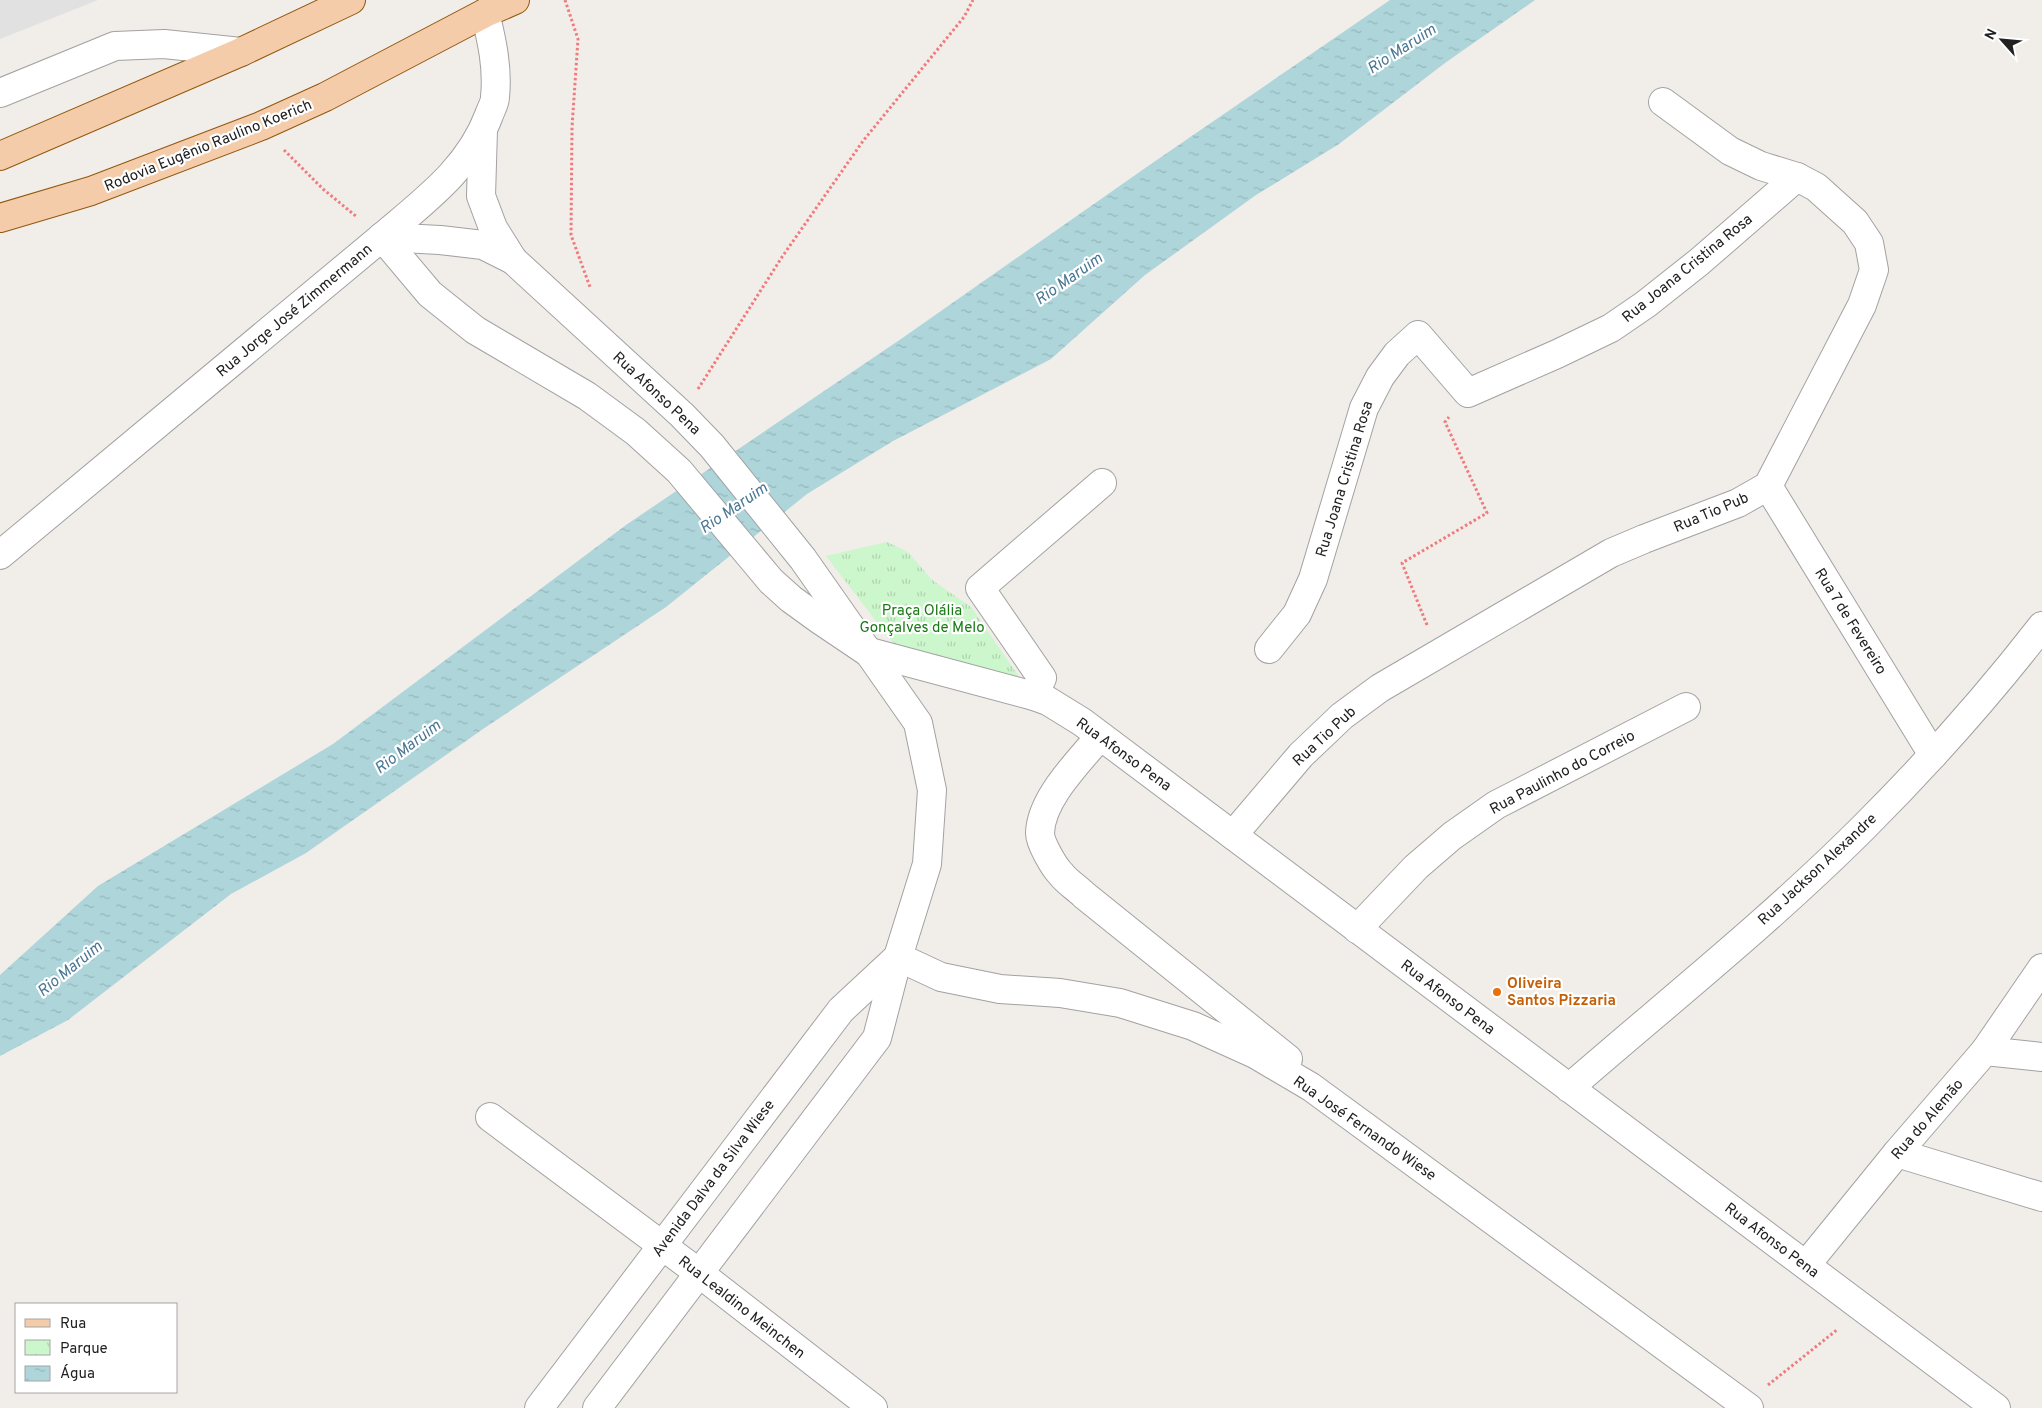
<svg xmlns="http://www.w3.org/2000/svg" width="2042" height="1408" viewBox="0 0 2042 1408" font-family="Overpass,sans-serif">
	<defs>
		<pattern id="park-tufts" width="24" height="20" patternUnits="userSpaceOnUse" patternTransform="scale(1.25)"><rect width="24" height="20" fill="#ccf6cb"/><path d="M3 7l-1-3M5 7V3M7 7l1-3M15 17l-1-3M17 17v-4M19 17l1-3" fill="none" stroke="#afd3ae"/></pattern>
		<pattern id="water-ripples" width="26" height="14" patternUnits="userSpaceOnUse" patternTransform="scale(1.25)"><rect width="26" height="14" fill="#add5da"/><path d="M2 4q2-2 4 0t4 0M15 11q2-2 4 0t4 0" fill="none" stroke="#95b7bb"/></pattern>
	</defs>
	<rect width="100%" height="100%" fill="#f1ede9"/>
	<polygon fill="url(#park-tufts)" points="887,542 908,552 932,580 971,607 1022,681 900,652 826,556"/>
	<polygon fill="#e1e1e1" points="0,0 98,0 0,39"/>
	<polygon fill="url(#water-ripples)" points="1390,0 1535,0 1445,63 1339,144 1256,195 1145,275 1051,359 893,441 807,494 666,607 483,729 306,853 231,894 68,1020 0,1056 0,975 98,886 333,744 626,525 901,339 1151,164"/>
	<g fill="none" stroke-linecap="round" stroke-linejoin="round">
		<defs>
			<g id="minor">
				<polyline points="0,93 115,46 164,44 241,52"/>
				<polyline points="483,130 481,196 493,228 513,260 682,415 712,446 803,559 918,723 932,790 927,864 898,957 877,1038 597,1408"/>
				<polyline points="382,237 430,294 475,330 587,396 636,432 679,471 771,581 791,599 820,620 866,651 1034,696 1048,701 1082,722 1996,1408"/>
				<polyline points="382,237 440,240 483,245 513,260"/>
				<polyline points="1768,486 1933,755"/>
				<path d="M0 555 382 237C424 201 469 169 489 115 491 109 495 103 495 97 498 68 492 41 485 13"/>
				<polyline points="1269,649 1297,614 1313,579 1364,408 1380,377 1397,354 1418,335 1468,393 1557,354 1611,328 1646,304 1699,262 1797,177"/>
				<polyline points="1034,696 1042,678 980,588 1102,483"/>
				<path d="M1100 736C1079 762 1041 798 1040 833 1040 843 1054 867 1061 874 1067 882 1077 888 1084 895L1288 1059"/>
				<polyline points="1233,835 1301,755 1342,716 1380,688 1611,553 1644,539 1738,503 1768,486 1862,305 1874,270 1869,243 1855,222 1816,187 1797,177 1761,166 1730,151 1663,102"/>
				<polyline points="1357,929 1416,867 1452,836 1496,805 1686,707"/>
				<polyline points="898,957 941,977 1000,989 1060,993 1120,1003 1193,1026 1255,1054 1311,1087 1749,1408"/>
				<polyline points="1985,1051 2042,1057"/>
				<path d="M1569 1088C1668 1002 1771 920 1864 827 1927 764 1987 697 2042 626"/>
				<polyline points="490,1117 699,1273 873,1408"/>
				<polyline points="1897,1153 2042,1197"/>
				<polyline points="1806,1265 1897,1153 1985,1051 2042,968"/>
				<polyline points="539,1408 841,1010 898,957"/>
			</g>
			<g id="major">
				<polyline points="0,156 241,52 351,0"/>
				<polyline points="0,218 91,191 261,126 325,97 485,13 515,0"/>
			</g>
		</defs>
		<use href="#minor" stroke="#a2a2a2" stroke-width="30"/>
		<use href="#major" stroke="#92570d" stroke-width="30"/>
		<g stroke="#ef7b7d" stroke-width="3" stroke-dasharray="2.5 2.5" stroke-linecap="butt">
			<polyline points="565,0 578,39 572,127 571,235 590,287"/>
			<polyline points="284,150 323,189 357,217"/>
			<polyline points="698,389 782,257 863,141 964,17 973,0"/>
			<polyline points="1427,625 1402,563 1487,513 1445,422 1449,417"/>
			<polyline points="1768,1385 1838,1329"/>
		</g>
		<use href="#minor" stroke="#fff" stroke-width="28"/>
		<use href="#major" stroke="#f5ccaa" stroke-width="28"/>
	</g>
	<circle fill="#e8710a" stroke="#fff" stroke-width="2" cx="1497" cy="992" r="5"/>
	<g text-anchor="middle" stroke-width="4.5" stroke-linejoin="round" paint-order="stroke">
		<g font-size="15" fill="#212121" stroke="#fff">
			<text transform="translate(208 145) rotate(-22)" y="5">Rodovia Eugênio Raulino Koerich</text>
			<text transform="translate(1687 268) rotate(-39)" y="5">Rua Joana Cristina Rosa</text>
			<text transform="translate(294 310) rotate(-40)" y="5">Rua Jorge José Zimmermann</text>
			<text transform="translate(657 393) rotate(43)" y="5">Rua Afonso Pena</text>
			<text transform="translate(1344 479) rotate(-73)" y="5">Rua Joana Cristina Rosa</text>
			<text transform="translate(1711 512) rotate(-23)" y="5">Rua Tio Pub</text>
			<text transform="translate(1851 621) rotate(58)" y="5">Rua 7 de Fevereiro</text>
			<text transform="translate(1324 736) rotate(-43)" y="5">Rua Tio Pub</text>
			<text transform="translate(1124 754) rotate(36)" y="5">Rua Afonso Pena</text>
			<text transform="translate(1562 772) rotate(-28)" y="5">Rua Paulinho do Correio</text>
			<text transform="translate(1817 869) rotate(-43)" y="5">Rua Jackson Alexandre</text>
			<text transform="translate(1448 997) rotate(37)" y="5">Rua Afonso Pena</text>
			<text transform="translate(1927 1119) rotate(-49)" y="5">Rua do Alemão</text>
			<text transform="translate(1365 1128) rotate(35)" y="5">Rua José Fernando Wiese</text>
			<text transform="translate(713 1178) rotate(-53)" y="5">Avenida Dalva da Silva Wiese</text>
			<text transform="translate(1772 1240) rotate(37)" y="5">Rua Afonso Pena</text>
			<text transform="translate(742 1307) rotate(38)" y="5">Rua Lealdino Meinchen</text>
		</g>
		<g font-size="15" fill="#187915" stroke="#fff">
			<text x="922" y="615">Praça Olália<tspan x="922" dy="17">Gonçalves de Melo</tspan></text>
		</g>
		<g font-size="15" font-weight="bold" fill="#c56008" stroke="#fff" text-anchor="start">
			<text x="1507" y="988">Oliveira<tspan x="1507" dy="17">Santos Pizzaria</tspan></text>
		</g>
		<g font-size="16" font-style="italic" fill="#4a7793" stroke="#fff">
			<text transform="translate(1401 48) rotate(-33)" y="6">Rio Maruim</text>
			<text transform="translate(1068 278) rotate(-35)" y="6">Rio Maruim</text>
			<text transform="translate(733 507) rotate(-34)" y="6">Rio Maruim</text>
			<text transform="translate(407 746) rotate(-37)" y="6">Rio Maruim</text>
			<text transform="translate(69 968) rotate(-39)" y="6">Rio Maruim</text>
		</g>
	</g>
	<rect x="15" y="1303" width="162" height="90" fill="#ffffff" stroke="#a6a6a6"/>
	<rect x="25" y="1319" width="25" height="8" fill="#f5ccaa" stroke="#a6a6a6"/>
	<text x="60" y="1328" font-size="15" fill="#212121">Rua</text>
	<rect x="25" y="1340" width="25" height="15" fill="url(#park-tufts)" stroke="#a6a6a6"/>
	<text x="60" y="1353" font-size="15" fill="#212121">Parque</text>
	<rect x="25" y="1366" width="25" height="15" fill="url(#water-ripples)" stroke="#a6a6a6"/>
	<text x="60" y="1378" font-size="15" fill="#212121">Água</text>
	<g transform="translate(2002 40) rotate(297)" stroke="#ffffff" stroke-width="4" paint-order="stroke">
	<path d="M0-4L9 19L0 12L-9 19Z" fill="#212121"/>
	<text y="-8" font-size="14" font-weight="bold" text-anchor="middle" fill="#212121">N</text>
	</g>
</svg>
